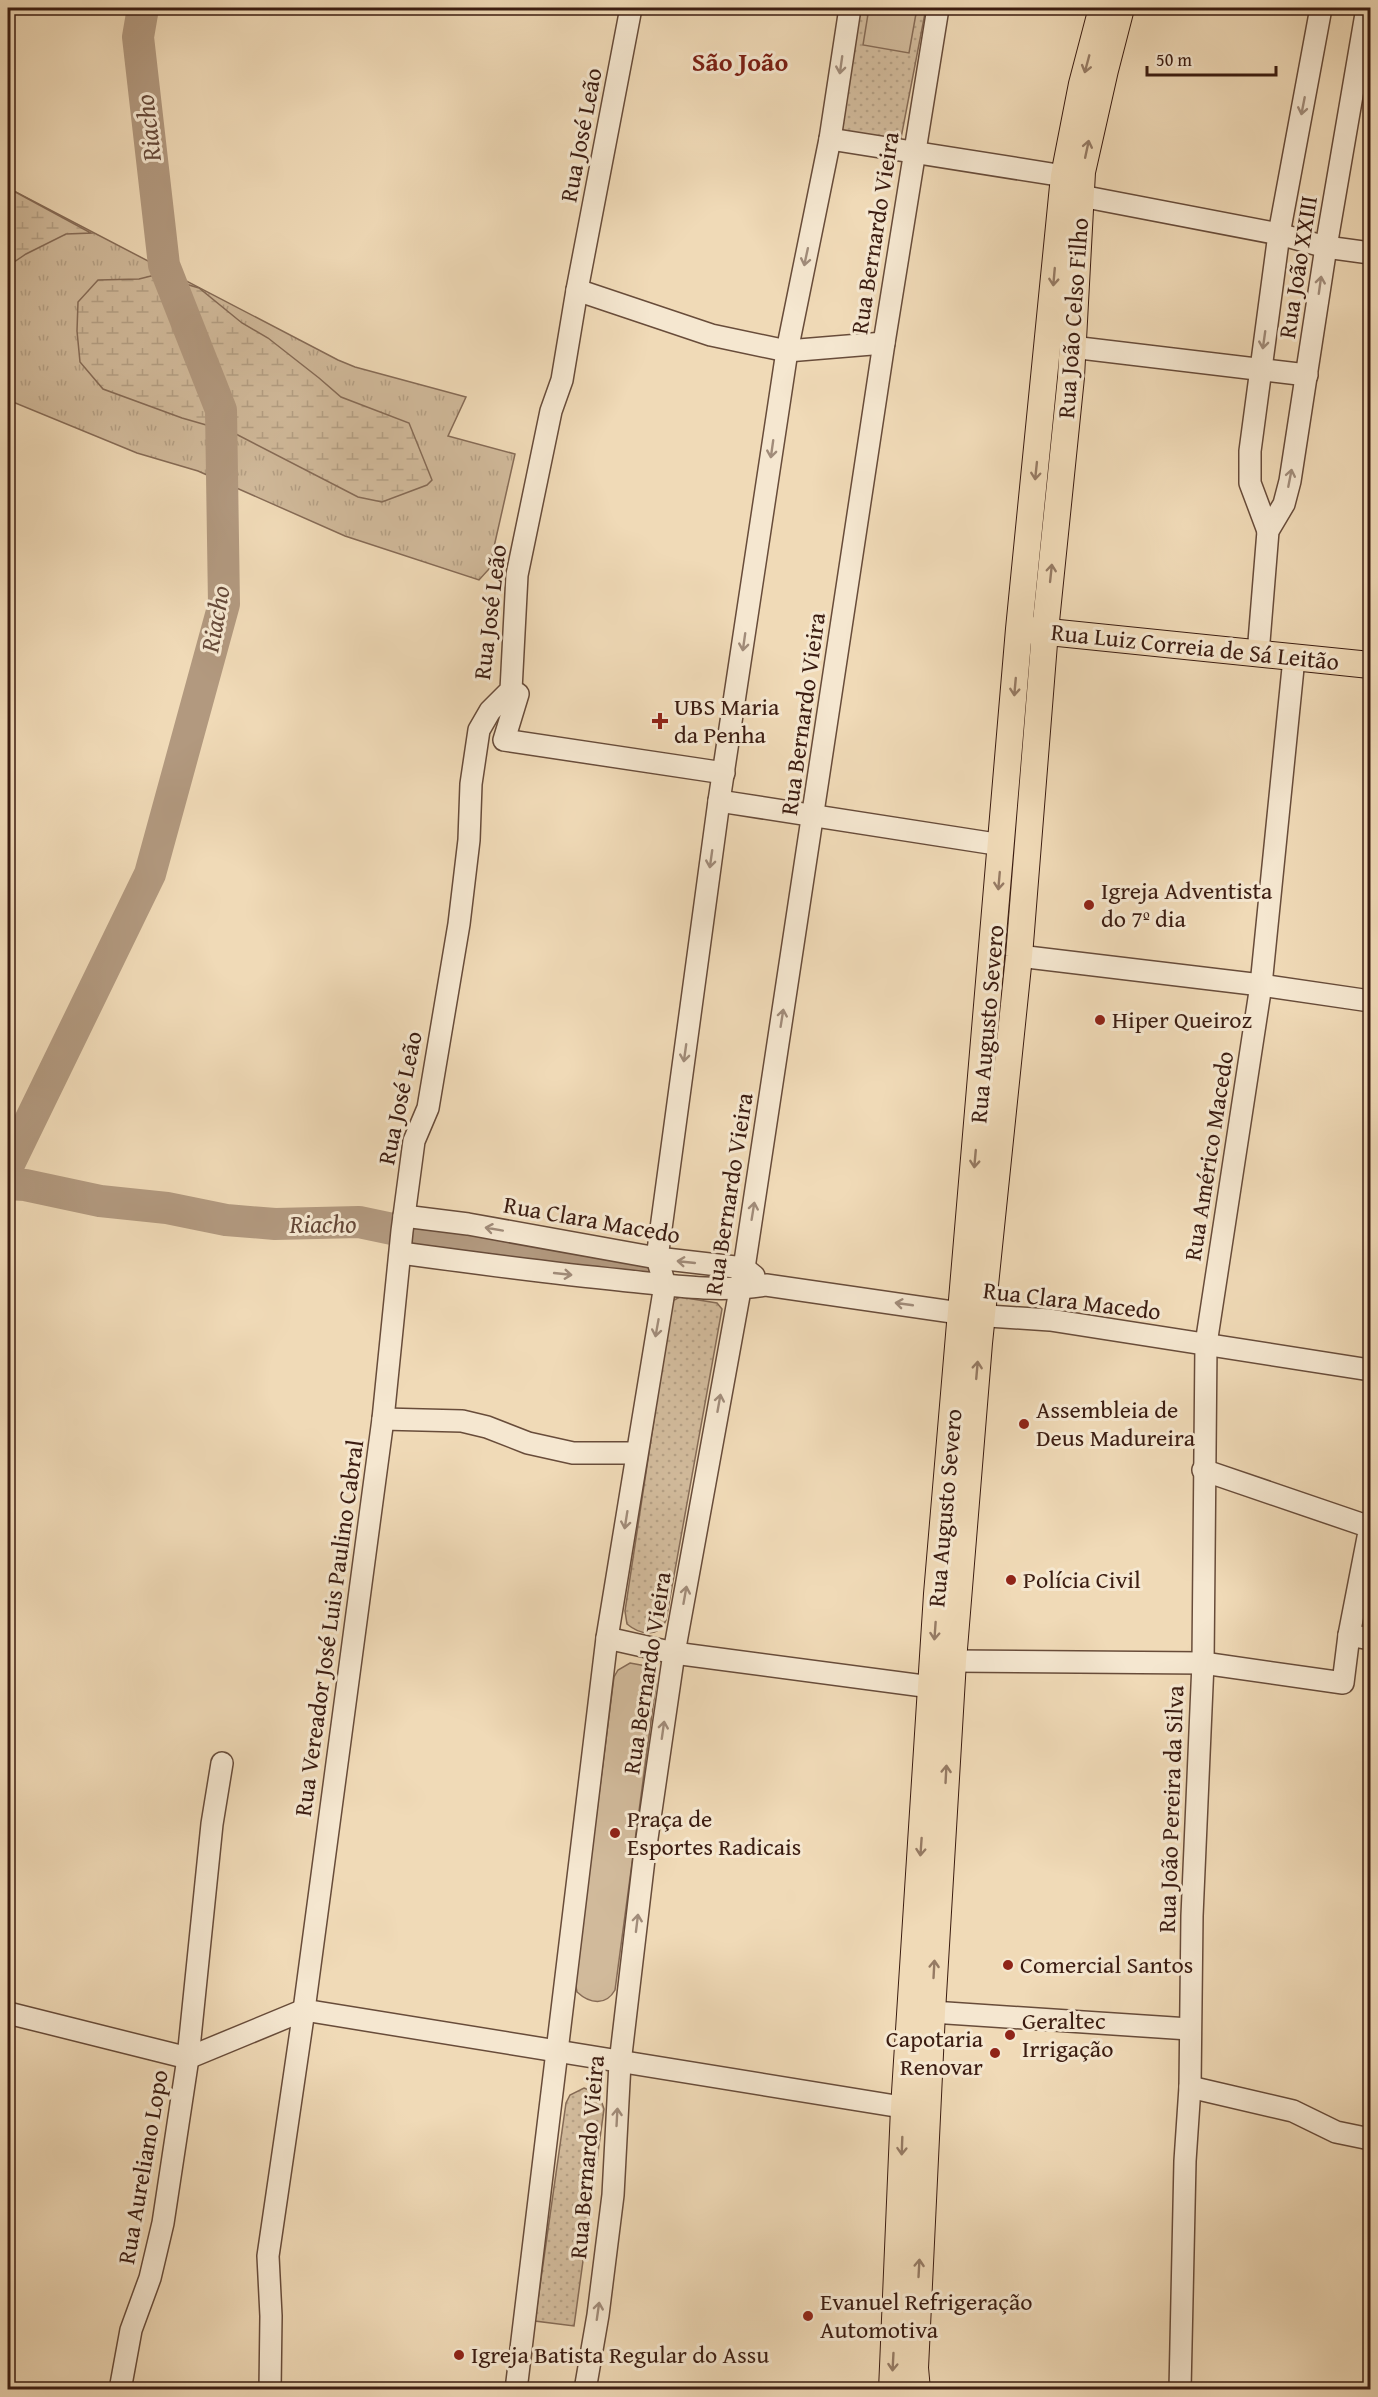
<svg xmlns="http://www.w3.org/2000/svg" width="1378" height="2397" viewBox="0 0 1378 2397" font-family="'Gentium Book Plus',serif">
	<defs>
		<pattern id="grass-tufts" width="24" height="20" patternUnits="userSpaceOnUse" patternTransform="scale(1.5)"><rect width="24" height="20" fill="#d1ba9b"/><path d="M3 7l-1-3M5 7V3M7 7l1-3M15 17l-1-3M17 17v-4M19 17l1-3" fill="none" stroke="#b49f84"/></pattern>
		<pattern id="wetland-marsh" width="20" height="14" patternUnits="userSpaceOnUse" patternTransform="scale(1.5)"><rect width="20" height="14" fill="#d1ba9b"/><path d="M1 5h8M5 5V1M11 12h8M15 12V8" fill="none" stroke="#b49f84"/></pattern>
		<pattern id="park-dots" width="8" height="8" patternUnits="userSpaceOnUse" patternTransform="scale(1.5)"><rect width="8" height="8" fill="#d1ba9b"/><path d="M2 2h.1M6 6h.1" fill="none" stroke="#b49f84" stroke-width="1.8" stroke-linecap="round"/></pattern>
	</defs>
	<rect width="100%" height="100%" fill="#f0dab7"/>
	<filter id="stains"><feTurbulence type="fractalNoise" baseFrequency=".00333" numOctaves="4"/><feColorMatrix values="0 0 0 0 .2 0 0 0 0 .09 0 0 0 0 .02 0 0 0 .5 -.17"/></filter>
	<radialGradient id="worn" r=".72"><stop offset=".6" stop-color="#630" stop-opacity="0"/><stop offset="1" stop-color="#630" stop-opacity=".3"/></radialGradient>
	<polygon fill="url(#grass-tufts)" stroke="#866b56" stroke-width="1.5" points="8,188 338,360 355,367 466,397 448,436 515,454 489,569 479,580 345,536 198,471 137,453 8,400"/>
	<g fill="url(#wetland-marsh)" stroke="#866b56" stroke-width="1.5">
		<polygon points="8,188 91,233 66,234 26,254 8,266"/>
		<polygon points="155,275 199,288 242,323 268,338 319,378 341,397 409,423 432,480 427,485 382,502 358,497 234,433 182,418 103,389 80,362 77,331 78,302 98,280 139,279"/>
	</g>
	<g fill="url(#park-dots)" stroke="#866b56" stroke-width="1.5">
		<polygon points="861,8 926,8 901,138 898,144 838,131"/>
		<path d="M680 1297 717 1303 722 1309 666 1620C659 1638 640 1635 627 1624L625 1611 672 1301Z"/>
		<polygon points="584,2088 599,2094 604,2109 574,2326 535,2321 566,2103 570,2095"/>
	</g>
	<g fill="#d1ba9b" stroke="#866b56" stroke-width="1.5">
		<polygon points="869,8 917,8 909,53 863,45"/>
		<path d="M630 1663 646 1666 655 1677 656 1684 615 1990C606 2006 590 2004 577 1992L575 1982 614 1677 618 1670Z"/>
	</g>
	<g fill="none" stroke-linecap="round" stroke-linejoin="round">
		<g stroke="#b2997f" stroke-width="32">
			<polyline points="8,1166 150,874 224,604 221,410 164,265 138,37 143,8"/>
			<polyline points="8,1184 25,1185 100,1201 167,1208 226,1220 275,1224 359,1222 440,1239 637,1268"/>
		</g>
		<defs>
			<g id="minor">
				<polyline points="830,139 1064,176"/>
				<polyline points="1081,196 1279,234 1326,247 1370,253"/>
				<polyline points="577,290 711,335 787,351 884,343"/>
				<polyline points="1072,347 1307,375"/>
				<polyline points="1268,531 1250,483 1250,451 1279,234 1321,8"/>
				<polyline points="1258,654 1268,531 1284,504 1290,481 1326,247 1367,8"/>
				<polyline points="511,690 518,694 504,740 724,773"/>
				<polyline points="719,801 1002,845"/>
				<polyline points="1019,956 1261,985 1370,1001"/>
				<polyline points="404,1216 468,1224 657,1258 744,1268 754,1276"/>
				<path d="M401 1253C474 1263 547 1273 620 1280 668 1285 718 1293 766 1285L973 1315 1050 1320 1370 1370"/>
				<polyline points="383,1419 462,1421 487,1427 528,1443 573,1453 636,1453"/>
				<polyline points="1349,1635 1370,1639"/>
				<polyline points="607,1638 674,1653 931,1687"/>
				<polyline points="953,1661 1203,1663 1343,1683 1349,1635 1370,1527 1203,1470"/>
				<polyline points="304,2010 920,2110"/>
				<polyline points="932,2012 1189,2029"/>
				<polyline points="8,2013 188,2058"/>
				<polyline points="188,2058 304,2010"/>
				<polyline points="1190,2087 1293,2111 1336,2132 1370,2139"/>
				<polyline points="120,2390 131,2330 150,2278 163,2223 188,2058 212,1824 222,1763"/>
				<polyline points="270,2390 271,2316 268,2256 304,2010 383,1419 402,1231 414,1141 428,1108 459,924 469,840 471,784 479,730 490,711 511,690 517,575 551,411 562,380 577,290 631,8"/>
				<polyline points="516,2390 607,1638 665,1285 657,1258 719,801 787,351 830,139 850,8"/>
				<polyline points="585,2390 598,2315 613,2195 620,2063 644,1859 674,1653 744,1268 884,343 938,8"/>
				<polyline points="1180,2390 1185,2161 1190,2087 1192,1916 1203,1663 1206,1344 1261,985 1294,658"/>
			</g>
			<g id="major">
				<polyline points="1029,630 1370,665"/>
				<polyline points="892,2390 904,2108 937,1594 1019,629 1064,176 1082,84 1102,8"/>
				<polyline points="917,2390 915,2368 932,2012 953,1661 979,1343 1019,956 1045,631 1071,377 1082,172 1105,70 1121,8"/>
			</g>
		</defs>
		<use href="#minor" stroke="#684c3a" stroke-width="24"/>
		<use href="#major" stroke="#3b1c11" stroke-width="28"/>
		<use href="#minor" stroke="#f5e7d0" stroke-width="21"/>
		<use href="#major" stroke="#f0dab7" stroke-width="26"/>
	</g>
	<defs><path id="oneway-shaft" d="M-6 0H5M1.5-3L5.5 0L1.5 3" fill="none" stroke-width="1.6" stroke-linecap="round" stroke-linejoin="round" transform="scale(1.5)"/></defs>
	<g stroke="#967b64">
		<use href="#oneway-shaft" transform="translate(1087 64) rotate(105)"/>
		<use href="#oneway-shaft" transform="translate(1087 149) rotate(-78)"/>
		<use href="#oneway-shaft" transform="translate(1054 277) rotate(95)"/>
		<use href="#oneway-shaft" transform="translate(1036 471) rotate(96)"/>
		<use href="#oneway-shaft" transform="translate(1051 573) rotate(-84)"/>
		<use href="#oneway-shaft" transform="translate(1015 687) rotate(95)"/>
		<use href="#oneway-shaft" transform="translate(999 881) rotate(95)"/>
		<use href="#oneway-shaft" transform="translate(975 1159) rotate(95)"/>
		<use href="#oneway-shaft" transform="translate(977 1370) rotate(-85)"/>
		<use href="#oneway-shaft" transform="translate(935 1631) rotate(94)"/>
		<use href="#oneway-shaft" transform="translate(946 1774) rotate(-87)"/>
		<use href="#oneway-shaft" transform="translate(921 1847) rotate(94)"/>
		<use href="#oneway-shaft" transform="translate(934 1969) rotate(-87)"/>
		<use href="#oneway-shaft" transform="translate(902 2146) rotate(92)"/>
		<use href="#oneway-shaft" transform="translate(919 2268) rotate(-87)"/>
		<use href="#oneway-shaft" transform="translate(893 2362) rotate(93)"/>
	</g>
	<g stroke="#a18c7a">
		<use href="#oneway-shaft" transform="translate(841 65) rotate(98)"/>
		<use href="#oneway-shaft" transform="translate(1303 106) rotate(101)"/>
		<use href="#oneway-shaft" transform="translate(806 257) rotate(102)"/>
		<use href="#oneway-shaft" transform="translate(1320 285) rotate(-82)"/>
		<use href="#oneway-shaft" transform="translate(1264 340) rotate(98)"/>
		<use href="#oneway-shaft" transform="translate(772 449) rotate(98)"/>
		<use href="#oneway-shaft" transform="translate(1290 478) rotate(-79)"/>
		<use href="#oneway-shaft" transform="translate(744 642) rotate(98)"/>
		<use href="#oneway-shaft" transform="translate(711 859) rotate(98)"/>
		<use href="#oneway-shaft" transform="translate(782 1018) rotate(-81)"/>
		<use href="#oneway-shaft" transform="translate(685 1053) rotate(98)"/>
		<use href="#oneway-shaft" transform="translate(753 1211) rotate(-81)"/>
		<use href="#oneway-shaft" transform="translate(494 1229) rotate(-170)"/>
		<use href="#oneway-shaft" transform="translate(686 1262) rotate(-174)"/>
		<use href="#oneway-shaft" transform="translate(563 1274) rotate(6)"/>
		<use href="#oneway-shaft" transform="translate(904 1304) rotate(-172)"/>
		<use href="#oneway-shaft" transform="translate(657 1328) rotate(100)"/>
		<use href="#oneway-shaft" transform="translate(719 1403) rotate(-80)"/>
		<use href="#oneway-shaft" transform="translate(626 1520) rotate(99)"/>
		<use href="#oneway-shaft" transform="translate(685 1595) rotate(-80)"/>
		<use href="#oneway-shaft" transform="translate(663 1730) rotate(-82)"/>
		<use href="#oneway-shaft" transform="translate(637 1923) rotate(-83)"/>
		<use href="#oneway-shaft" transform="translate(617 2117) rotate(-87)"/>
		<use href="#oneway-shaft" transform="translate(598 2311) rotate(-82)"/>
	</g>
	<g fill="#8f2418" stroke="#f5e7d0" stroke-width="2">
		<path d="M657 712h6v6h6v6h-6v6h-6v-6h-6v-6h6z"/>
		<circle cx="1089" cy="905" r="6"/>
		<circle cx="1100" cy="1020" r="6"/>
		<circle cx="1024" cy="1424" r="6"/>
		<circle cx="1011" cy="1580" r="6"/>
		<circle cx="615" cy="1833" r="6"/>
		<circle cx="1008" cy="1965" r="6"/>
		<circle cx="1010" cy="2035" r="6"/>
		<circle cx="995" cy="2053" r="6"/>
		<circle cx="808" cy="2316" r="6"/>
		<circle cx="459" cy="2355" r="6"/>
	</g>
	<g text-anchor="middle" stroke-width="6" stroke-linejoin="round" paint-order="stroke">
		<g font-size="24" fill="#3b1c11" stroke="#f5e7d0">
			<text transform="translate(581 135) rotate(-79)" y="8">Rua José Leão</text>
			<text transform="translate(875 233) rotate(-81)" y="8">Rua Bernardo Vieira</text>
			<text transform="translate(1298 267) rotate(-81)" y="8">Rua João XXIII</text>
			<text transform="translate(1073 318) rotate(-86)" y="8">Rua João Celso Filho</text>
			<text transform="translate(490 612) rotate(-83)" y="8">Rua José Leão</text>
			<text transform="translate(1195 647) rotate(6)" y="8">Rua Luiz Correia de Sá Leitão</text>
			<text transform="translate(803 714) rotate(-82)" y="8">Rua Bernardo Vieira</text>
			<text transform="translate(987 1024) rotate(-85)" y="8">Rua Augusto Severo</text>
			<text transform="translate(400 1098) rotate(-78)" y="8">Rua José Leão</text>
			<text transform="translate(1209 1156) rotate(-81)" y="8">Rua Américo Macedo</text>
			<text transform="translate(729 1194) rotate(-81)" y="8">Rua Bernardo Vieira</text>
			<text transform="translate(592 1220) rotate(10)" y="8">Rua Clara Macedo</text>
			<text transform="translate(1072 1301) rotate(7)" y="8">Rua Clara Macedo</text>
			<text transform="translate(945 1508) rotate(-85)" y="8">Rua Augusto Severo</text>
			<text transform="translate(329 1628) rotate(-82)" y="8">Rua Vereador José Luis Paulino Cabral</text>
			<text transform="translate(647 1673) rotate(-81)" y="8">Rua Bernardo Vieira</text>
			<text transform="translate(1171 1809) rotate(-88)" y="8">Rua João Pereira da Silva</text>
			<text transform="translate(587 2157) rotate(-85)" y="8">Rua Bernardo Vieira</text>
			<text transform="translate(143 2167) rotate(-80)" y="8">Rua Aureliano Lopo</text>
		</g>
		<g font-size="24" fill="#3b1c11" stroke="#f5e7d0" text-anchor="start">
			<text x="674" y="715">UBS Maria<tspan x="674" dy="28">da Penha</tspan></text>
			<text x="1101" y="899">Igreja Adventista<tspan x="1101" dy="28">do 7º dia</tspan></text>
			<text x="1112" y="1028">Hiper Queiroz</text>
			<text x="1036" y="1418">Assembleia de<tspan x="1036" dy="28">Deus Madureira</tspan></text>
			<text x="1023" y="1588">Polícia Civil</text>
			<text x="627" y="1827">Praça de<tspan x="627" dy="28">Esportes Radicais</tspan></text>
			<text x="1020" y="1973">Comercial Santos</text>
			<text x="1022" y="2029">Geraltec<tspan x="1022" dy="28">Irrigação</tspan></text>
			<text x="983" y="2047" text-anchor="end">Capotaria<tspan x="983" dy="28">Renovar</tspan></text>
			<text x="820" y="2310">Evanuel Refrigeração<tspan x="820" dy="28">Automotiva</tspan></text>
			<text x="471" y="2363">Igreja Batista Regular do Assu</text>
		</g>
		<g font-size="26" font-weight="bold" fill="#7a1f14" stroke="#f5e7d0">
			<text x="740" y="71">São João</text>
		</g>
		<g font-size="26" font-style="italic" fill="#654838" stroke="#f5e7d0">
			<text transform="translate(148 128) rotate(-97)" y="9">Riacho</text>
			<text transform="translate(215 619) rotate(-80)" y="9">Riacho</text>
			<text x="323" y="1233">Riacho</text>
		</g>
	</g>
	<rect width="1378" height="2397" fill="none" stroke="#f0dab7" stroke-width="30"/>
	<rect x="9" y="9" width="1360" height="2379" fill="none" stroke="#3b1c11" stroke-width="3"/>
	<rect x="15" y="15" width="1348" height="2367" fill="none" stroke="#3b1c11" stroke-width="1.5"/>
	<path d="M1147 66v9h129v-9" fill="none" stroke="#3b1c11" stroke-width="3"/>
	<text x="1156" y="66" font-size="18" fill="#3b1c11" stroke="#f5e7d0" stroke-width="4.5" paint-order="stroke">50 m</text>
	<rect width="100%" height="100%" filter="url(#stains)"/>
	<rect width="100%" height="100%" fill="url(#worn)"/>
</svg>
